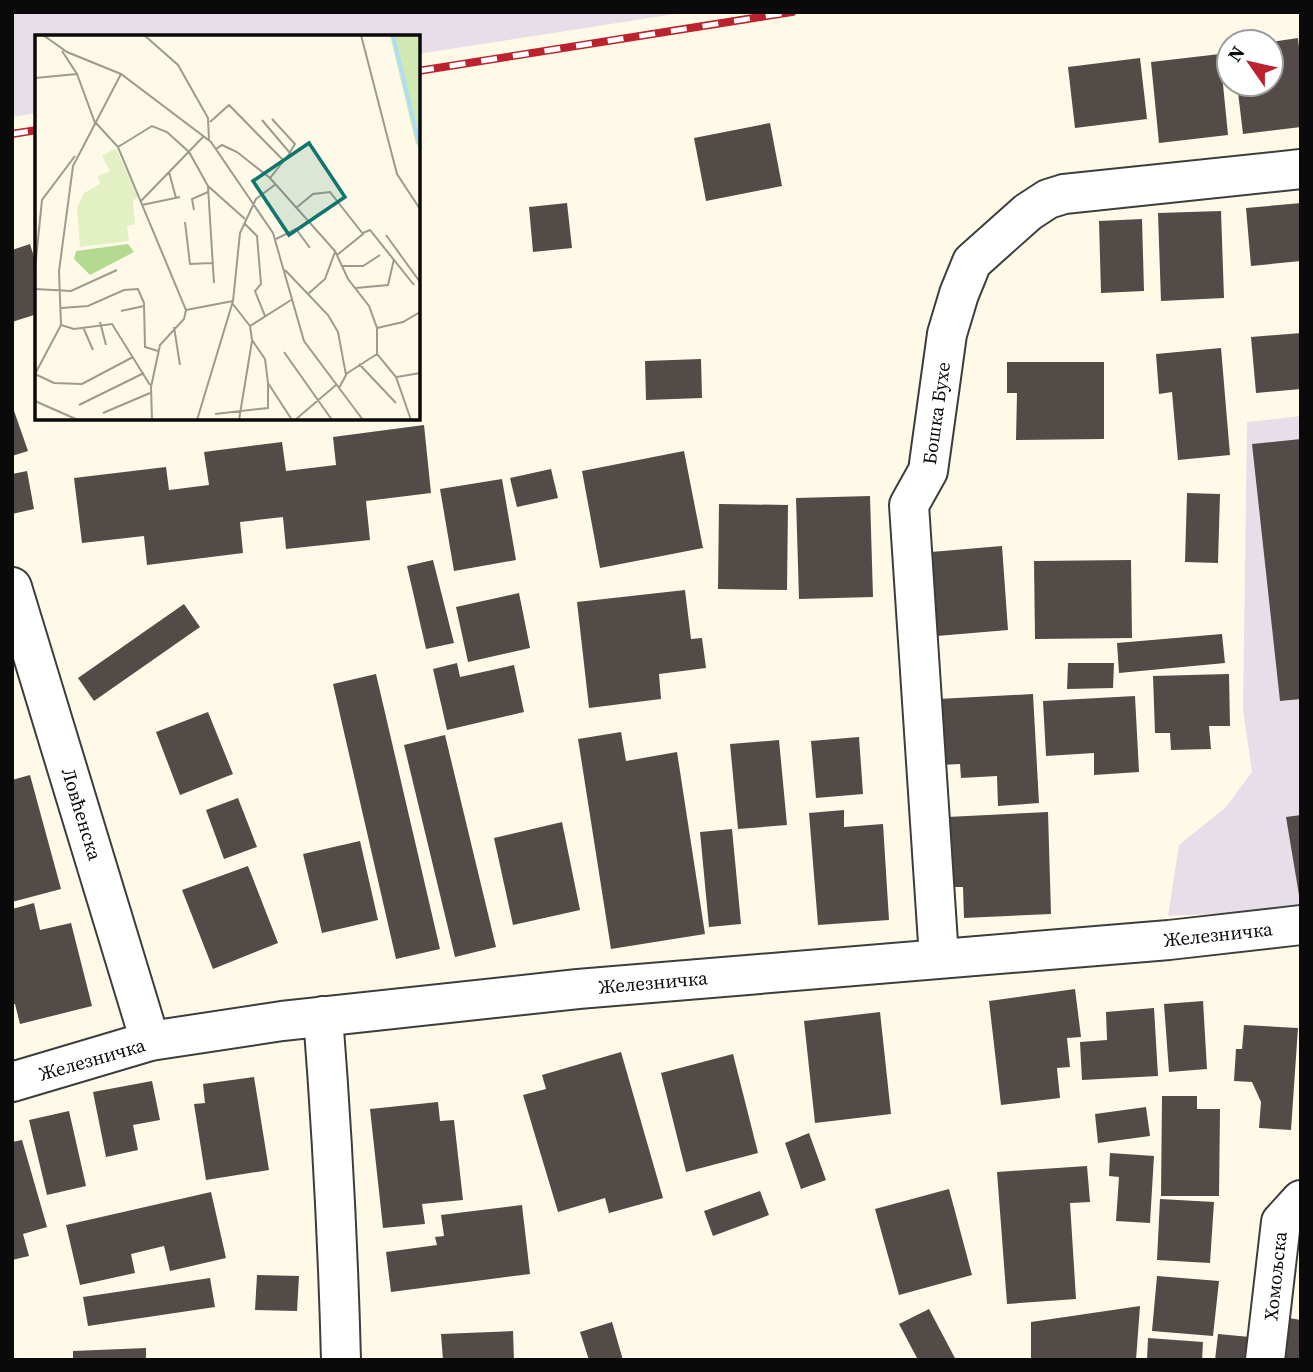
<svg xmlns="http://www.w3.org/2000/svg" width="1313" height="1372" viewBox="0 0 1313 1372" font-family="'Source Serif 4',serif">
	<rect width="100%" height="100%" fill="#fffae8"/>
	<g fill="#e8deea">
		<polygon points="12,12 688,12 418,54 418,37 37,37 37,113 12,117"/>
		<polygon points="1301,416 1301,909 1291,910 1168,916 1179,845 1226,807 1252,772 1243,710 1247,422"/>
	</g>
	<g fill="#534b47">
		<polygon points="1298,38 1301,65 1301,127 1243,134 1237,84 1271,84 1271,42"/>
		<polygon points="1220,54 1228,135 1159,143 1151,62"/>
		<polygon points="1140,58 1147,119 1075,128 1068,67"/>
		<polygon points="770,123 782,186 706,201 694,138"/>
		<polygon points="567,203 572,248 533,252 529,207"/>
		<polygon points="1301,203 1301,261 1251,266 1246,208"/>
		<polygon points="1221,211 1224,298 1161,301 1158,213"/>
		<polygon points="1142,219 1144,291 1101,293 1099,221"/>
		<polygon points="30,244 37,266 37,314 12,322 12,250"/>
		<polygon points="1301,333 1301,389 1256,393 1251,337"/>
		<polygon points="1221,348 1230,455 1178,460 1172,392 1159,394 1156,354"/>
		<polygon points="701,359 702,398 646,400 645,361"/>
		<polygon points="1007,362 1104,362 1104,439 1016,440 1017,393 1007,393"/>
		<polygon points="12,405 28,451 12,456"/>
		<polygon points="424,425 431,493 366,501 370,540 286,549 283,517 240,522 243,553 147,565 144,536 82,543 74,478 166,467 169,490 209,485 204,452 282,442 286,471 336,465 333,437"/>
		<polygon points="1301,439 1301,699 1280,701 1252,444"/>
		<polygon points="684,451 703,548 600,568 582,471"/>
		<polygon points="551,469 558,498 517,507 510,478"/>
		<polygon points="27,471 34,509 12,514 12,474"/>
		<polygon points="502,479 516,560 454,571 440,489"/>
		<polygon points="1187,493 1220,494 1218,563 1185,562"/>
		<polygon points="870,496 873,597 799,599 796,498"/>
		<polygon points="719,504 788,505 787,590 718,589"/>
		<polygon points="1002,546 1008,630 937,636 931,552"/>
		<polygon points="433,560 454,643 426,649 407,566"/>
		<polygon points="1131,560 1132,638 1035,639 1034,561"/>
		<polygon points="685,590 691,639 702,638 706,668 659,674 661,699 589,708 577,602"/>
		<polygon points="519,593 530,648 468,662 456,607"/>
		<polygon points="184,604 200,627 94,701 78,678"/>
		<polygon points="1222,634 1225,663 1119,673 1117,643"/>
		<polygon points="457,663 460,677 514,665 524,712 447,730 433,669"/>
		<polygon points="1068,663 1114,663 1113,688 1067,689"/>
		<polygon points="376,674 440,949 396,959 333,684"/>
		<polygon points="1229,674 1230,726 1209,726 1211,749 1171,750 1170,733 1155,733 1153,676"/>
		<polygon points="1033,694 1039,803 998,806 997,776 961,778 960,764 941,765 938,699"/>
		<polygon points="1135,696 1139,772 1094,775 1094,753 1046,756 1043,701"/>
		<polygon points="208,712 233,774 180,795 156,732"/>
		<polygon points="621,732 626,761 677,752 705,934 611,949 578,739"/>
		<polygon points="445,735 496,947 455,957 404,745"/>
		<polygon points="859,737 863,794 816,798 811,741"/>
		<polygon points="779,740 787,825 738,829 730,744"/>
		<polygon points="30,775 61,889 12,902 12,780"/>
		<polygon points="238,798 257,847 224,859 206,810"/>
		<polygon points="844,810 844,827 883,824 889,920 818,925 809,813"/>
		<polygon points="1048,812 1051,914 964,918 963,887 950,887 947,817"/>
		<polygon points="1301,815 1301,895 1299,895 1286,817"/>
		<polygon points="562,822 580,910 513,925 494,838"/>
		<polygon points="732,829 741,924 709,927 700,832"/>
		<polygon points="360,841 378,920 322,933 303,854"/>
		<polygon points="248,866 278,943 213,969 182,890"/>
		<polygon points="34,903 40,930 71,923 92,1006 20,1024 15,1004 12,1005 12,909"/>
		<polygon points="1075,989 1081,1037 1067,1038 1070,1067 1057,1068 1060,1098 1001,1105 989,1001"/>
		<polygon points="1203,1001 1207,1069 1169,1072 1164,1004"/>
		<polygon points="1154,1008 1158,1076 1082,1080 1080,1042 1107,1040 1106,1012"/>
		<polygon points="880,1012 891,1114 815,1123 804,1021"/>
		<polygon points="1244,1025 1298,1028 1291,1130 1259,1128 1261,1102 1252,1082 1234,1081 1236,1049 1242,1049"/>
		<polygon points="621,1052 663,1198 609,1213 605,1198 558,1212 523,1095 546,1089 542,1075"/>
		<polygon points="733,1054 758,1153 686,1172 661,1073"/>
		<polygon points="254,1077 269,1170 206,1180 194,1104 205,1103 203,1084"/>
		<polygon points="152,1081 160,1120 133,1125 138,1150 106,1157 93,1092"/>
		<polygon points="1162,1096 1197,1096 1197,1109 1220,1109 1219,1196 1161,1196"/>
		<polygon points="438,1102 440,1121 454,1120 463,1200 422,1204 425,1224 383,1228 370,1109"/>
		<polygon points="1146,1107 1150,1136 1098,1143 1095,1114"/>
		<polygon points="69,1111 86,1186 47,1195 29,1120"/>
		<polygon points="809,1133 826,1180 801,1189 785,1143"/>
		<polygon points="22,1140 47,1227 23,1234 29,1256 12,1260 12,1142"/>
		<polygon points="1110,1153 1154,1156 1150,1223 1116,1221 1119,1177 1109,1176"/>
		<polygon points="1087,1166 1090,1202 1070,1203 1076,1299 1007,1304 997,1172"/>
		<polygon points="949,1189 972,1275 899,1295 875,1209"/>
		<polygon points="760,1191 769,1215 713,1236 704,1211"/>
		<polygon points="211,1192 226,1258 170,1271 164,1246 131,1254 135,1273 80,1285 66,1225"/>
		<polygon points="1160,1199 1214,1202 1210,1263 1157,1260"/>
		<polygon points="522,1205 530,1274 391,1292 386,1252 437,1245 435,1237 444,1236 441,1215"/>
		<polygon points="257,1275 299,1276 297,1311 255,1310"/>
		<polygon points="1157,1276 1219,1281 1213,1336 1152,1331"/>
		<polygon points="210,1278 215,1307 88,1326 83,1297"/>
		<polygon points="1140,1306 1136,1360 1031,1360 1031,1322"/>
		<polygon points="929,1309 956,1360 918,1360 899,1324"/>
		<polygon points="1289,1318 1301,1320 1301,1360 1280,1360"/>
		<polygon points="612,1322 623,1360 589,1360 580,1332"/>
		<polygon points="513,1331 514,1360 443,1360 441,1334"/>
		<polygon points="1218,1334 1250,1337 1248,1360 1215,1360"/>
		<polygon points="1148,1338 1203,1342 1202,1360 1147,1360"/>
		<polygon points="146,1348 146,1360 73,1360 73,1351"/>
	</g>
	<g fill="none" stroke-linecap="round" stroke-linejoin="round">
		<defs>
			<g id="minor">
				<polyline points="12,587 150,1041"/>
				<polyline points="939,958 909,505 928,471 947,334 959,294 972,262 1028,212 1048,199 1064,194 1301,169"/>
				<path d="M323 1016C332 1131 338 1245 341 1360"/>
				<polyline points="12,1082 150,1041 282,1021 578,989 1169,940 1301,925"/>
				<polyline points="1265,1360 1281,1222 1301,1200"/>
			</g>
		</defs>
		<use href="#minor" stroke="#3d3d3d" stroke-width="42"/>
		<use href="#minor" stroke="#fff" stroke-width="38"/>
		<defs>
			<g id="rail">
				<polyline points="418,71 792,12"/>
				<polyline points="12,134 37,130"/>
			</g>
		</defs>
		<use href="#rail" stroke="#bb222d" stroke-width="8"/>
		<use href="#rail" stroke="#fff" stroke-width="5" stroke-dasharray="16" stroke-linecap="butt"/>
	</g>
	<g text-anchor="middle" stroke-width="7" stroke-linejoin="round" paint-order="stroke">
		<g font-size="19" fill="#0a0a0a" stroke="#fff">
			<text transform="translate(936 413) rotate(-82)" y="7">Бошка Бухе</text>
			<text transform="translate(82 814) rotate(73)" y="7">Ловћенска</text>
			<text transform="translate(1218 934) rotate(-6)" y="7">Железничка</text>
			<text transform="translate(653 982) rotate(-5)" y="7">Железничка</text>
			<text transform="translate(92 1059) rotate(-16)" y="7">Железничка</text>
			<text transform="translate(1275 1276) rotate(-84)" y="7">Хомољска</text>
		</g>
	</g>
	<g transform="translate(35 35)">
		<rect width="385" height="385" fill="#fffae8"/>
		<path d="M355 0H385V108L381 109Z" fill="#d0e9b2"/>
		<path d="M93 209 99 217 55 240 39 224 41 216Z" fill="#b4d991"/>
		<path d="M81 113 103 163 98 165 100 189 92 191 94 206 45 212 42 172 49 158 65 149 63 141 75 136 67 121Z" fill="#e2f0c4"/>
		<path fill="none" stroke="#acddf7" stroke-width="3.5" d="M358 0 385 113"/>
		<path fill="none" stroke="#9d9a8f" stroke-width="2" d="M8 0 32 17 86 39 176 107 238 198 269 306 328 385M109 0 143 30 173 83 174 105M326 0 362 139 385 174M27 16 42 39 60 88M0 43 42 39M237 84 260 109 255 117M227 85 255 118 235 143M175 87 194 70 249 126M61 88 83 112 151 275 149 284 125 310 116 352 117 385M83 112 117 91 132 97 154 117 173 151 210 184M181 114 187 110 202 117 235 143 300 216 313 244 334 271 342 293V319L361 342 376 385M134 137 141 163M173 152 179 248M106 166 168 102M107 170 145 162M261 173 278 159 295 157 328 199 302 220M159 175 157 164 173 157M150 187 155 229 177 228M209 188 222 201 226 249 220 256 230 281M328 198 335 195 379 250M351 200 385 247M241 204 261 194 275 213M307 231H328L345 220M0 234 7 165 40 121M250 235 293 280 303 297 311 340 304 353M321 253 353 250 359 224M0 254 36 256 82 235M273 259 290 244 300 217M197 268 215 291 256 265M26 273 53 271 89 255 103 254 109 268 110 312 123 316M151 275 198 266M86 276 109 271M65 287 71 310M26 290 39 294 77 289 115 350M215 291 217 305 230 324 233 348 257 385M48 292 58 315M139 292 145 330M342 293 368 287 385 277M249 317 297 385M324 329 361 368M0 339 19 348 47 349 98 322M0 339 26 290 24 236 38 131 86 39M311 339 342 319M362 342 385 338M0 366 43 385M44 370 109 338M68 378 115 358M180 379 233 373V349M162 385 198 266 205 198 221 164 241 149M204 385 217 306M260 385 301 350"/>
		<path fill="#0f766e" fill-opacity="0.15" stroke="#0f766e" stroke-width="3.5" d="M274 108 310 162 254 200 218 146Z"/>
		<rect width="385" height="385" fill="none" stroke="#0a0a0a" stroke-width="3.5"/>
	</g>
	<rect width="1313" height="1372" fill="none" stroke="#0a0a0a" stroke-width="28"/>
	<g transform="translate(1250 63) rotate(304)"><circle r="33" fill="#ffffff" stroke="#9d9d9d" stroke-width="2"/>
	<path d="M0-5L12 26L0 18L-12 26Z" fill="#bb222d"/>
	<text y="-10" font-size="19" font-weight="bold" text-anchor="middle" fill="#0a0a0a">N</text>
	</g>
</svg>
